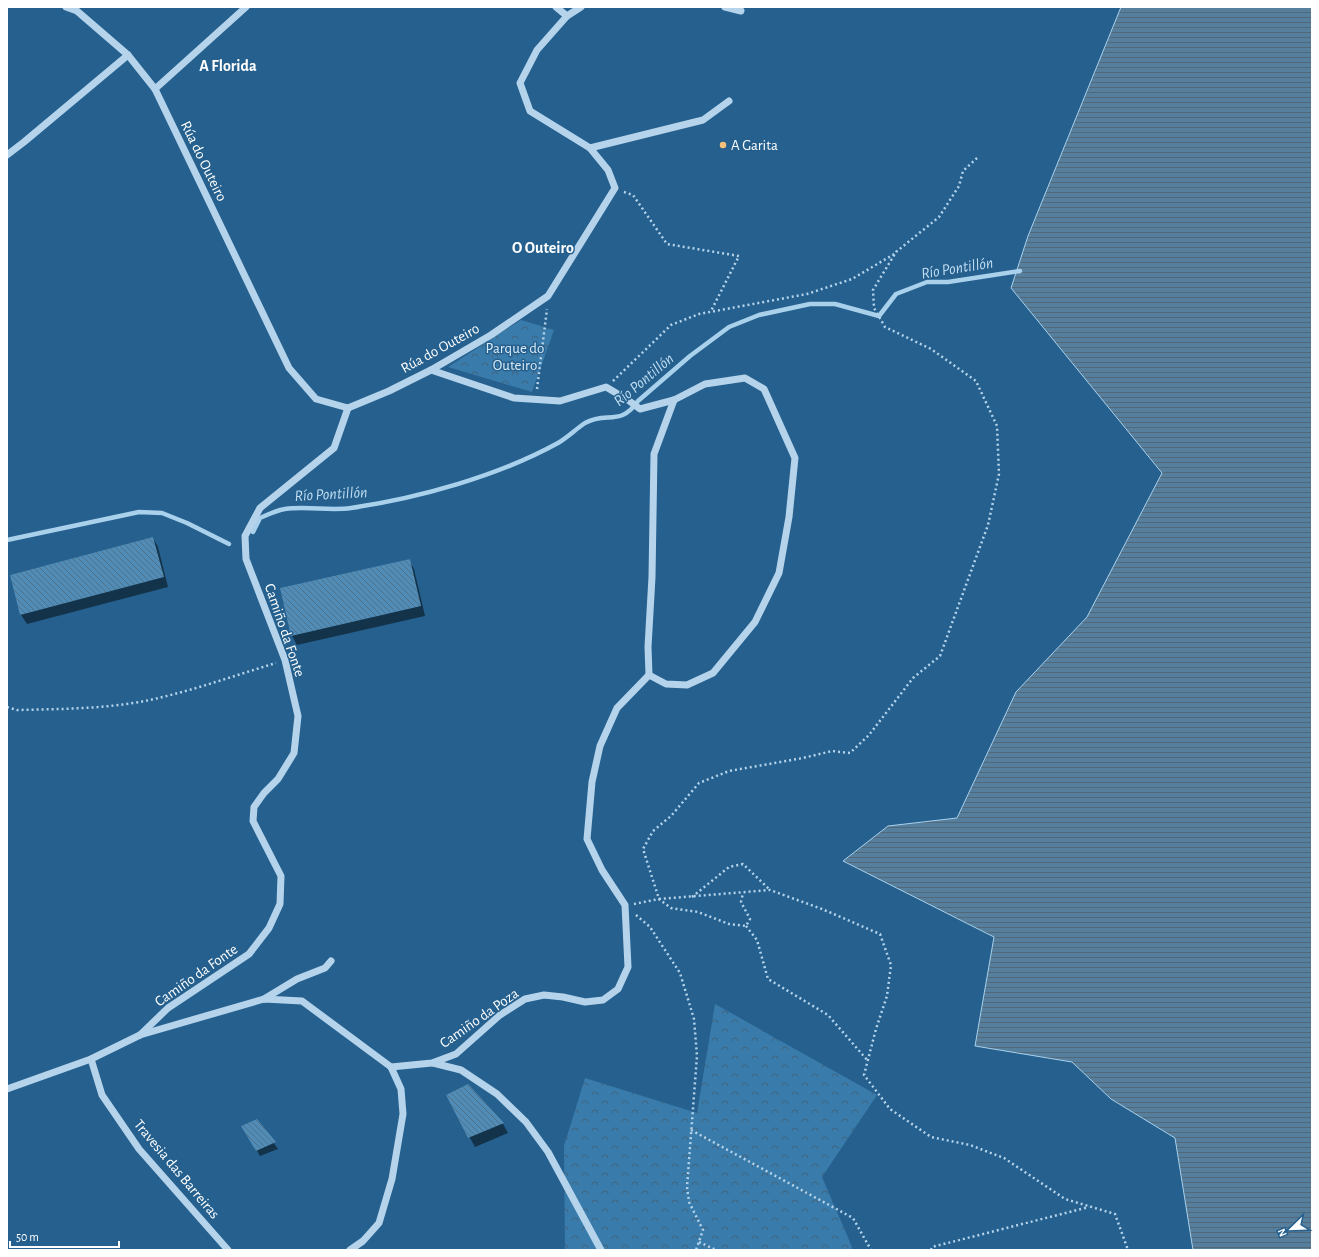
<svg xmlns="http://www.w3.org/2000/svg" width="1319" height="1257" viewBox="0 0 1319 1257" font-family="'Alegreya Sans',sans-serif">
	<defs>
		<pattern id="forest-crowns" width="20" height="18" patternUnits="userSpaceOnUse"><rect width="20" height="18" fill="#397bab"/><path d="M2 6a3 3 0 1 1 6 0M12 15a3 3 0 1 1 6 0" fill="none" stroke="#42647c"/></pattern>
		<pattern id="water-rules" width="6" height="5" patternUnits="userSpaceOnUse"><rect width="6" height="5" fill="#567f9d"/><path d="M0 2.5h6" fill="none" stroke="#526879"/></pattern>
		<pattern id="building-back-hatch" width="6" height="6" patternUnits="userSpaceOnUse"><rect width="6" height="6" fill="#518cb6"/><path d="M-1 5l2 2M0 0l6 6M5-1l2 2" fill="none" stroke="#4f728c"/></pattern>
	</defs>
	<rect width="100%" height="100%" fill="#25608e"/>
	<g fill="url(#forest-crowns)">
		<polygon points="521,320 554,330 532,392 448,367"/>
		<polygon points="715,1004 877,1095 822,1177 852,1247 851,1250 565,1250 564,1146 585,1078 697,1113"/>
	</g>
	<polygon fill="url(#water-rules)" stroke="#a9d1ec" points="1121,7 1312,7 1312,1250 1193,1250 1175,1138 1111,1099 1072,1062 975,1046 994,937 843,861 888,826 957,818 1016,692 1087,617 1162,473 1011,288 1028,236"/>
	<g fill="#0007">
		<polygon points="153,538 158,547 168,587 27,624 21,615 11,575"/>
		<polygon points="409,560 414,569 425,616 297,645 292,636"/>
		<polygon points="468,1085 503,1124 508,1133 475,1147 447,1096"/>
		<polygon points="257,1120 278,1149 260,1156 243,1126"/>
	</g>
	<g fill="none" stroke-linecap="round" stroke-linejoin="round">
		<g stroke="#a9d1ec" stroke-width="4.5">
			<path d="M253 532 260 518C267 515 277 510 285 509 307 506 330 511 351 508 419 498 498 476 558 443 568 437 576 429 585 423 607 411 620 427 638 401L690 356 729 327 759 315 810 304H835L879 316 896 294 927 282H948L1020 271"/>
			<polyline points="7,540 139,512 162,513 187,523 229,544"/>
		</g>
	</g>
	<g fill="url(#building-back-hatch)">
		<polygon points="153,537 164,577 20,615 10,575"/>
		<polygon points="410,559 421,606 291,636 280,588"/>
		<polygon points="468,1084 504,1123 468,1138 446,1095"/>
		<polygon points="257,1119 276,1142 256,1151 241,1126"/>
	</g>
	<g fill="none" stroke-linecap="round" stroke-linejoin="round">
		<g stroke="#b5d4eb" stroke-width="2.5" stroke-dasharray="2 3" stroke-linecap="butt">
			<polyline points="977,158 963,171 959,186 939,217 896,252 873,290 874,308 885,327 931,349 976,381 997,426 999,474 988,525 940,656 913,678 869,735 850,753 832,751 803,758 729,771 699,783 671,816 653,831 643,849 659,899 770,890 822,909 880,934 891,965 887,996 876,1029 864,1075 890,1109 931,1137 970,1145 1004,1158 1065,1199 1115,1214 1128,1250"/>
			<polyline points="624,192 633,195 667,244 739,256 711,311"/>
			<polyline points="613,381 671,325 699,314 807,294 852,279 896,253"/>
			<polyline points="537,389 547,309"/>
			<path d="M7 707 17 710C60 709 103 709 145 701 189 692 233 676 276 663"/>
			<polyline points="692,897 729,867 743,864 770,890"/>
			<polyline points="634,904 659,899 671,908 698,912 729,924 746,926 750,919 741,902 743,893"/>
			<polyline points="636,915 650,927 680,973 694,1019 697,1056 687,1187 689,1202 703,1230 696,1250"/>
			<polyline points="746,926 757,940 768,979 828,1015 868,1061"/>
			<polyline points="691,1130 853,1218 871,1250"/>
			<polyline points="699,1242 716,1250"/>
			<polyline points="931,1250 932,1247 1089,1207"/>
		</g>
		<g stroke="#b5d4eb" stroke-width="7">
			<polyline points="66,7 77,11 128,55 155,89 246,7"/>
			<polyline points="556,7 567,16"/>
			<polyline points="725,7 741,11"/>
			<polyline points="155,89 289,368 316,399 348,408 389,391 431,370 491,335 548,296 615,188 608,170 590,148 530,111 520,83 537,50 567,16 581,7"/>
			<polyline points="590,148 703,120 729,101"/>
			<polyline points="7,155 24,142 128,55"/>
			<polyline points="431,370 514,398 560,401 606,387 628,400 640,409 674,400 705,384 745,378 764,389 795,458 789,517 779,573 755,622 713,673 687,685 666,684 649,675"/>
			<polyline points="649,675 648,647 652,577 654,454 674,400"/>
			<polyline points="264,999 297,979 325,968 331,961"/>
			<polyline points="140,1035 168,1008 249,954 269,928 280,904 281,876 253,821 254,807 264,793 278,779 294,753 298,716 285,660 246,559 245,536 260,508 334,448 348,408"/>
			<polyline points="91,1059 102,1095 139,1149 228,1250"/>
			<polyline points="433,1063 461,1070 497,1094 526,1122 548,1152 601,1250"/>
			<polyline points="391,1067 432,1063 456,1054 500,1015 525,999 544,995 563,997 585,1002 603,1000 618,989 628,967 625,905 602,870 587,839 592,782 600,746 617,708 649,675"/>
			<polyline points="7,1089 91,1059 140,1035 264,999 302,1001 391,1067 401,1089 403,1114 392,1179 379,1223 363,1241 350,1250"/>
		</g>
	</g>
	<circle fill="#f5c179" stroke="#25608e" stroke-width="1.5" cx="723" cy="145" r="4"/>
	<g text-anchor="middle" stroke-width="3" stroke-linejoin="round" paint-order="stroke">
		<g font-size="15" fill="#fff" stroke="#25608e" text-anchor="start">
			<text x="731" y="150">A Garita</text>
		</g>
		<g font-size="15" fill="#fff" stroke="#25608e">
			<text transform="translate(204 161) rotate(64)" y="5">Rúa do Outeiro</text>
			<text transform="translate(440 348) rotate(-29)" y="5">Rúa do Outeiro</text>
			<text transform="translate(285 630) rotate(71)" y="5">Camiño da Fonte</text>
			<text transform="translate(196 975) rotate(-35)" y="5">Camiño da Fonte</text>
			<text transform="translate(479 1018) rotate(-35)" y="5">Camiño da Poza</text>
			<text transform="translate(177 1169) rotate(50)" y="5">Travesia das Barreiras</text>
		</g>
		<g font-size="15" fill="#d9ebf8" stroke="#25608e">
			<text x="515" y="353">Parque do<tspan x="515" dy="17">Outeiro</tspan></text>
		</g>
		<g font-size="16" font-weight="bold" fill="#fff" stroke="#25608e">
			<text x="228" y="71">A Florida</text>
			<text x="543" y="253">O Outeiro</text>
		</g>
		<g font-size="16" font-style="italic" fill="#c1def2" stroke="#25608e">
			<text transform="translate(957 267) rotate(-9)" y="6">Río Pontillón</text>
			<text transform="translate(643 379) rotate(-40)" y="6">Río Pontillón</text>
			<text transform="translate(331 493) rotate(-3)" y="6">Río Pontillón</text>
		</g>
	</g>
	<rect width="1319" height="1257" fill="none" stroke="#ffffff" stroke-width="16"/>
	<g transform="translate(1291 1229) rotate(247)" stroke="#25608e" stroke-width="3" paint-order="stroke">
	<path d="M0-3L7 15L0 10L-7 15Z" fill="#ffffff"/>
	<text y="-6" font-size="11" font-weight="bold" text-anchor="middle" fill="#ffffff">N</text>
	</g>
	<path d="M10 1241v6h109v-6" fill="none" stroke="#ffffff" stroke-width="2"/>
	<text x="16" y="1241" font-size="12" fill="#ffffff" stroke="#25608e" stroke-width="3" paint-order="stroke">50 m</text>
</svg>
